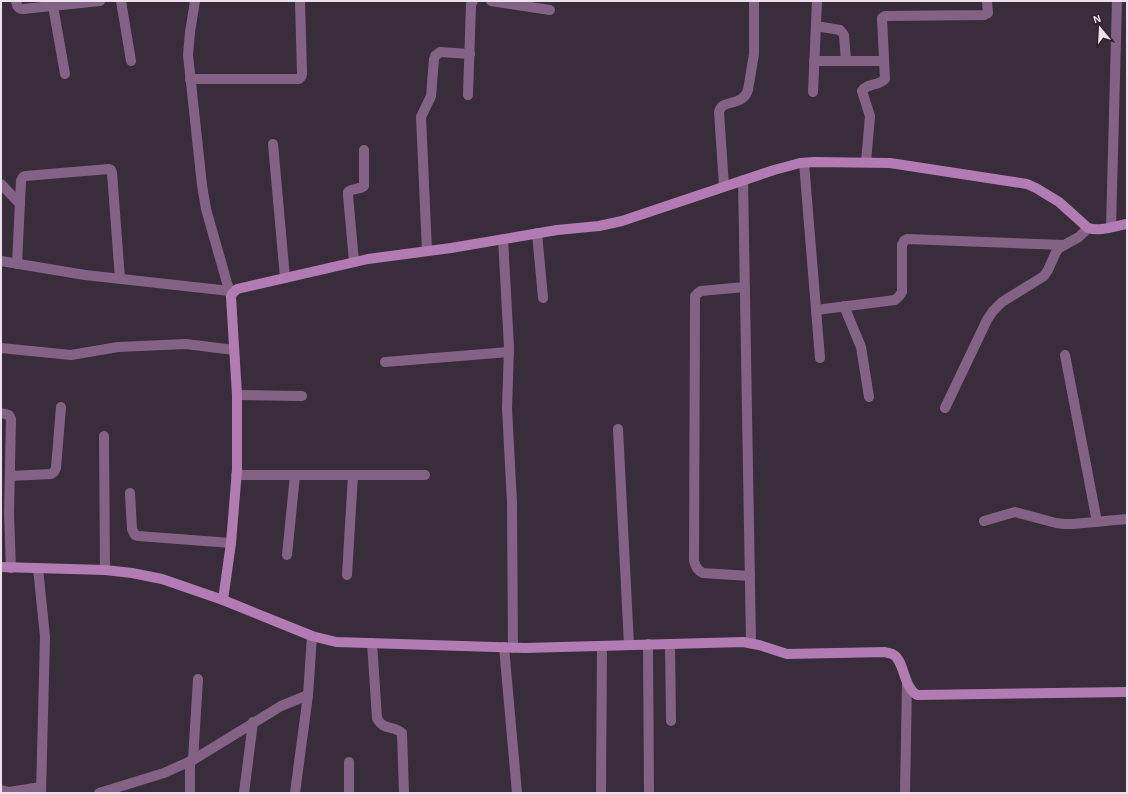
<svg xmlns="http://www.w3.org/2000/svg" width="1128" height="794" viewBox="0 0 1128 794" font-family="'Alegreya Sans',sans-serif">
	<rect width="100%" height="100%" fill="#3a2d3b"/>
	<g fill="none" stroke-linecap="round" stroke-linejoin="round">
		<g stroke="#846285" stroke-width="10">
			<path d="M16 1C17 6 18 9 23 9L100 1"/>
			<polyline points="121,1 131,61"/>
			<polyline points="195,1 190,32 188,55 202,185 206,209 231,297"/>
			<polyline points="491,1 550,10"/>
			<polyline points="53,6 65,74"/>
			<polyline points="816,26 840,30 844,35 846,61"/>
			<polyline points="814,61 884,61"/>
			<polyline points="190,79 299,79 301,77 302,74 300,1"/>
			<polyline points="813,92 817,1"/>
			<polyline points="468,95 471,4 473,1"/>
			<polyline points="273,144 285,278"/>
			<path d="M866 162 870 116 862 91C867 83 879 86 885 79L882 18 885 16 984 15 988 13 987 1"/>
			<polyline points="804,163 820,358"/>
			<polyline points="743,180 751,642"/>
			<polyline points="1,184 20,204"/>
			<path d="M724 186 719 112C722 98 742 108 748 90L754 54V1"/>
			<polyline points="1111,227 1117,1"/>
			<polyline points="537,233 543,298"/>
			<polyline points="503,239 509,347 507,408 512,503 513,648"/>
			<polyline points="427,251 421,117 431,96 434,59 435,56 440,52 470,54"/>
			<polyline points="1,261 85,275 230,291"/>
			<path d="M354 262 348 195V192C352 188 359 190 364 186V150"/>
			<polyline points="17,264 21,181 23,177 25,176 109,169 111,170 112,173 120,279"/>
			<path d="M745 287 701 291 698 293 695 296 694 561C696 567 697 570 703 573L750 576"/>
			<polyline points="844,306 861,347 869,397"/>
			<path d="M816 310 895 300C899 297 900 296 902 292V245L904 241 907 239 1064 245"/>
			<polyline points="1,348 71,355 118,347 186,344 234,350"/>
			<polyline points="1065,355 1097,522"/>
			<polyline points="385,362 509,352"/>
			<polyline points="237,395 302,396"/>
			<polyline points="945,408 987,320 993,311 1002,302 1044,276 1048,270 1056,252 1059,248 1079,237 1088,228"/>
			<polyline points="1,413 9,415 11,419 9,514 11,568"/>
			<polyline points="618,429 629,645"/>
			<polyline points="104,436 105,570"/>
			<polyline points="236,475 425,475"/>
			<polyline points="10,476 51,474 54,472 56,468 61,407"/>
			<polyline points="130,493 132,529 135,535 138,536 231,543"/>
			<polyline points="984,521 1015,512 1056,523 1064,524 1073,524 1127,519"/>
			<polyline points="287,555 295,475"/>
			<polyline points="38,568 45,637 41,793"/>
			<polyline points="347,575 353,475"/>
			<path d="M372 643 377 718C383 731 394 725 402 733L404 793"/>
			<polyline points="648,644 649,791"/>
			<polyline points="670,644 671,721"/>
			<polyline points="504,647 517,793"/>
			<polyline points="193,760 198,679"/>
			<polyline points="190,761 190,793"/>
			<polyline points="1,790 9,792 41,787"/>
			<polyline points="99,793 164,773 193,760 281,706 308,695"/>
			<polyline points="244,793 253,722"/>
			<polyline points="295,793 308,695 312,636"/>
			<polyline points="349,793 349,762"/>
			<polyline points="601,793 602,646"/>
			<polyline points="905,793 907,684"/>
		</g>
		<g stroke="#b27bb3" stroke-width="10">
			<path d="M1 567 105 570 132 573 162 579 223 600 312 636 336 642 525 648 743 642 759 645 787 654 885 652C887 653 890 653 892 654 905 659 902 686 917 695L1127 692"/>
			<path d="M223 600 231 543 237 470V395L231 297 232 294 237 289 368 259 451 248 557 230 599 226 622 221 774 170 800 163 814 162 890 163 1027 184 1036 188 1059 202 1088 228C1100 232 1115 226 1127 224"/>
		</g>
	</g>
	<rect width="1128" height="794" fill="none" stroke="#ebe2eb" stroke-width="4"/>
	<g transform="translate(1100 28) rotate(342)" stroke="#302330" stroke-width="3" paint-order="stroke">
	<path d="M0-3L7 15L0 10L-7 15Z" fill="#ebe2eb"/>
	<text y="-6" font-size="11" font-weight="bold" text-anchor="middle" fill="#ebe2eb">N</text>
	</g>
</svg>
